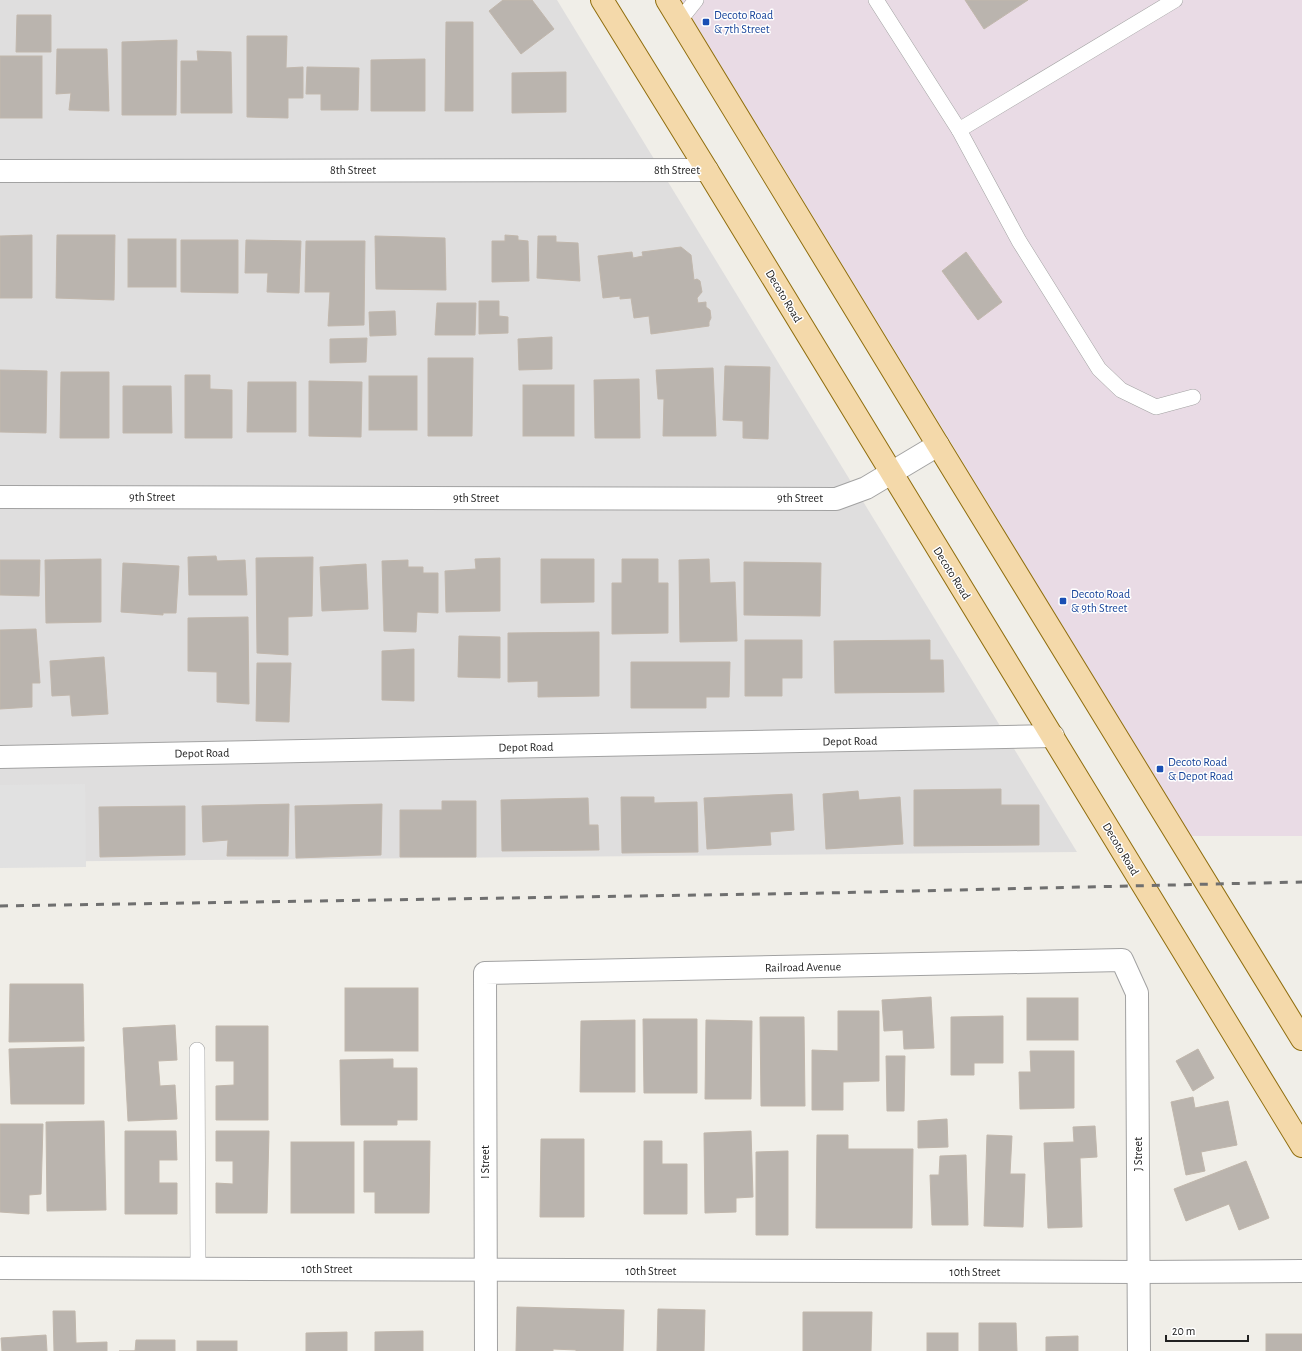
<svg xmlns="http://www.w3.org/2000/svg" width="1302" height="1351" viewBox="0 0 1302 1351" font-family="'Alegreya Sans',sans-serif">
	<rect width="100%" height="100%" fill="#f0eee8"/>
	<polygon fill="#dfdede" points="0,0 557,0 1077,852 0,862"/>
	<polygon fill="#e9dbe5" points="681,0 1302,0 1302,836 1191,836"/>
	<polygon fill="#e1e1e1" points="85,784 86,867 0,868 0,785"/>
	<g fill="#bab4ae" stroke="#c1b7ac">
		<polygon points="503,0 532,0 554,29 521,54 489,11"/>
		<polygon points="965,0 1028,0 984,29"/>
		<polygon points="17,15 51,15 51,52 16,52"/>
		<polygon points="446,22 473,22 473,111 445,111"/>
		<polygon points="247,36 287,36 286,68 303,67 303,98 288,98 288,118 247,117"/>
		<polygon points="177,40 176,115 122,115 122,42"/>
		<polygon points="57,49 107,49 109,111 69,110 71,93 56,94"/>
		<polygon points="197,51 231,52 232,113 181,113 181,61 198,61"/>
		<rect x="0" y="56" width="42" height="62"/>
		<polygon points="425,59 425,111 371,111 371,60"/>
		<polygon points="307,67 359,68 358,110 321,110 321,94 306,94"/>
		<polygon points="566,72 566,112 512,113 512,73"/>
		<polygon points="32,235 32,298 0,298 0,236"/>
		<polygon points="57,235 115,235 114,300 56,298"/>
		<polygon points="505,235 518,236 518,240 528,241 529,281 492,282 492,241 505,241"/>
		<polygon points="375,236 445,238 446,290 376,289"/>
		<polygon points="538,236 556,236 556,242 578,243 580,281 537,278"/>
		<rect x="128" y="239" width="48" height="48"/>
		<polygon points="181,240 238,240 238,293 181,292"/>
		<polygon points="246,240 301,241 299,293 267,292 268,273 245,273"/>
		<polygon points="306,241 365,241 364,325 328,326 330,292 305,292"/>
		<polygon points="681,247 691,255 694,280 697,279 700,281 702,292 697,298 698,303 706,302 706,307 710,310 711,318 709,322 709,326 651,334 649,316 634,318 631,298 620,299 620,296 603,298 598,256 632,252 633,258 643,256 642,252"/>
		<polygon points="966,252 1002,302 978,320 942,271"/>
		<polygon points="479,301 499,301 499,316 508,317 508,333 479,334"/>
		<polygon points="437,303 476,303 475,335 435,335"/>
		<polygon points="395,311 396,335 370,336 369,312"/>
		<polygon points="552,337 552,369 519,370 518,339"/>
		<polygon points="367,338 366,362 330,363 330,339"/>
		<polygon points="428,358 473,358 472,436 428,436"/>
		<polygon points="725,366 770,367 768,439 743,438 743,421 723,420"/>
		<polygon points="713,368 716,436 663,436 664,399 658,399 656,370"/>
		<polygon points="0,370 47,371 46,433 0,432"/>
		<polygon points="61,372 109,372 109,438 60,438"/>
		<polygon points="185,375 210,375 210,389 232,390 232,438 185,438"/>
		<rect x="369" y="376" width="48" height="54"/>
		<polygon points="639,379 640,438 595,438 594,380"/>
		<polygon points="309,381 362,382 361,437 309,436"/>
		<polygon points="248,382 296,382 296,432 247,432"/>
		<rect x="523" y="385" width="51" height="51"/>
		<polygon points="123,386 171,386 172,433 123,433"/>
		<polygon points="216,556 217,561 245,560 247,595 189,595 188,557"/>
		<polygon points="313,557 312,616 288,617 288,655 257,653 256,558"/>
		<polygon points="500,558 500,611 446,612 445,571 476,569 475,559"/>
		<polygon points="101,559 101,622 46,623 45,560"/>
		<polygon points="541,559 594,559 594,602 541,603"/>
		<polygon points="622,559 658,559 658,583 668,583 668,633 612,634 612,583 622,583"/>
		<polygon points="709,559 710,583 735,582 737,641 680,642 679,560"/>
		<polygon points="0,560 40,560 39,596 0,595"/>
		<polygon points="408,560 408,567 423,567 423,573 438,573 438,613 417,612 416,632 384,631 382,561"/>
		<polygon points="744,562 821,563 820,616 744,615"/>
		<polygon points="123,563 179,566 176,613 163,613 163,615 121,612"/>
		<polygon points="366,564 368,609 322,611 320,567"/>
		<polygon points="248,617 249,704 217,702 217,672 188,671 188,618"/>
		<polygon points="36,629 40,683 32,683 32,707 0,709 0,630"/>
		<polygon points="599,632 599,696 538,697 538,681 508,682 508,633"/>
		<polygon points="459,636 500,637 500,678 458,677"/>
		<polygon points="745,640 802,640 802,678 782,678 782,696 745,696"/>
		<polygon points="930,640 930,660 943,660 944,692 835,693 834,641"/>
		<polygon points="414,649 414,701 382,700 382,651"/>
		<polygon points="104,657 108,714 72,716 70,695 52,696 50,661"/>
		<polygon points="631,662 730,662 729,697 706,697 706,708 631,708"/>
		<polygon points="257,663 291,663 289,722 256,721"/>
		<polygon points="1001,789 1001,805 1039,805 1039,845 914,846 914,790"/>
		<polygon points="858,791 859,800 900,797 903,844 826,849 823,794"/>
		<polygon points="792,794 794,830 770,832 771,845 707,849 704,798"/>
		<polygon points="621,797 654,797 654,803 697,802 698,852 622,853"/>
		<polygon points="588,798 589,825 598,825 599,850 502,851 501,800"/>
		<polygon points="442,801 476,801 476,857 400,857 400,810 442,810"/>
		<polygon points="289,804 288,856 227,856 228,840 203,842 202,806"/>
		<polygon points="382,804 381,855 296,858 295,806"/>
		<polygon points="185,806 185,855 100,857 99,807"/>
		<polygon points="10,984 83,984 84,1041 9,1042"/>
		<rect x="345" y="988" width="73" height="63"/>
		<polygon points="931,997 934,1048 904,1049 903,1030 884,1031 882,1000"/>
		<rect x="1027" y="998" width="51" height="42"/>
		<polygon points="838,1011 879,1011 879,1081 843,1082 843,1110 812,1110 812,1050 838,1051"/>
		<polygon points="1003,1016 1003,1063 974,1063 974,1075 951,1075 951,1017"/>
		<polygon points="760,1017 804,1017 805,1106 761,1106"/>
		<polygon points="643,1019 697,1019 697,1093 644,1093"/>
		<polygon points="635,1020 635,1092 580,1092 581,1021"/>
		<polygon points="706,1020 752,1021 751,1099 705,1099"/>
		<polygon points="175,1025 177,1060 158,1061 160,1086 175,1085 177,1119 128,1121 123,1028"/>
		<polygon points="216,1026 268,1026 268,1120 216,1120 216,1086 234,1085 234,1061 216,1061"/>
		<polygon points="84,1047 84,1104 11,1104 9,1049"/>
		<polygon points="1198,1049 1214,1078 1193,1091 1176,1061"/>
		<polygon points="1030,1051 1074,1051 1074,1108 1020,1109 1019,1072 1031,1072"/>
		<polygon points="886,1056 905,1056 904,1111 887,1111"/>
		<polygon points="393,1059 393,1068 417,1068 417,1120 397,1120 397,1125 341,1125 340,1060"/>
		<polygon points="1193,1097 1195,1108 1228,1101 1237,1145 1201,1152 1205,1171 1186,1175 1171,1102"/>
		<polygon points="947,1119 948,1147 918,1148 918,1121"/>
		<polygon points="104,1121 106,1210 47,1211 46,1122"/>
		<polygon points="0,1124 43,1124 41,1194 29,1195 29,1214 0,1212"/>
		<polygon points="1095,1126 1097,1157 1080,1158 1082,1227 1048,1228 1044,1143 1074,1142 1073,1127"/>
		<polygon points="125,1131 176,1131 177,1160 159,1160 159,1183 177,1183 177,1214 125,1214"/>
		<polygon points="216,1131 269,1131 267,1213 216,1213 216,1183 233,1184 233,1161 216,1161"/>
		<polygon points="751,1131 753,1197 736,1198 736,1212 705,1213 704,1133"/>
		<polygon points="817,1135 848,1135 848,1149 913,1149 912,1228 816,1228"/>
		<polygon points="987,1135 1012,1136 1010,1174 1025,1174 1023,1227 984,1226"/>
		<polygon points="541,1139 584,1139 584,1217 540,1217"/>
		<polygon points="364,1141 430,1141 429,1213 375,1213 375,1192 364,1192"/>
		<polygon points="644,1141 662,1141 662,1164 687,1164 687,1214 644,1214"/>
		<rect x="291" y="1142" width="63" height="71"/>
		<polygon points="788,1151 788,1235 756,1235 756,1152"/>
		<polygon points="966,1155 968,1225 932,1225 930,1175 939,1175 940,1156"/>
		<polygon points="1246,1161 1269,1218 1239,1230 1229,1204 1186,1221 1174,1189"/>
		<polygon points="517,1307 624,1310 623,1351 576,1351 576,1350 553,1349 553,1351 516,1351"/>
		<polygon points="658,1309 705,1310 704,1351 657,1351"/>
		<polygon points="53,1311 75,1311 76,1343 107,1342 107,1351 54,1351"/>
		<polygon points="803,1312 872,1312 871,1351 803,1351"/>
		<polygon points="979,1323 1016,1323 1017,1351 979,1351"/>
		<polygon points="423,1331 423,1351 375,1351 375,1332"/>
		<polygon points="347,1332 347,1351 306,1351 306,1333"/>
		<rect x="927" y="1333" width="31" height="18"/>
		<rect x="1266" y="1334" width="36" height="17"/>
		<polygon points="46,1335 47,1351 2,1351 1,1338"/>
		<polygon points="1078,1336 1078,1351 1046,1351 1046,1337"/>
		<polygon points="136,1340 175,1340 175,1351 119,1351 135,1351"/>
		<rect x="197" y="1341" width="40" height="10"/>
	</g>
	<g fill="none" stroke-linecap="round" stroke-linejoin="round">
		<defs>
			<g id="lane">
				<polyline points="876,0 959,130 1175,0"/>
				<polyline points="680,20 696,0"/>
				<polyline points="959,130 1019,241 1099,369 1121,390 1156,407 1193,397"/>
				<polyline points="197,1050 198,1269"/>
			</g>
			<g id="street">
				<polyline points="0,171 707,170"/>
				<polyline points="0,497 836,499 866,488 938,445"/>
				<polyline points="0,757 1053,736"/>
				<polyline points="0,1268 1138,1272 1302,1271"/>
				<polyline points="486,1351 485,973 1122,960 1137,993 1139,1351"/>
			</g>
			<g id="primary">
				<polyline points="602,0 707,170 1302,1146"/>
				<polyline points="667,0 938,445 1302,1039"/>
			</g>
		</defs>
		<use href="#lane" stroke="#a2a2a2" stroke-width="16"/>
		<use href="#street" stroke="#a2a2a2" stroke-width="24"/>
		<use href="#primary" stroke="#906e0e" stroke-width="24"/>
		<use href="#lane" stroke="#fff" stroke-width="15"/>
		<use href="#street" stroke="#fff" stroke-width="22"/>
		<use href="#primary" stroke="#f4d9aa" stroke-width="22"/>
		<polyline stroke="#6f6f6f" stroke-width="3" stroke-dasharray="8 8" stroke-linecap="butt" points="0,906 825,893 1302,882"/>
	</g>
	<g fill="#1a4fb4" stroke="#fff" stroke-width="1.5">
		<rect x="702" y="18" width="8" height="8" rx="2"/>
		<rect x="1059" y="597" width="8" height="8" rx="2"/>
		<rect x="1156" y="765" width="8" height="8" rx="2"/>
	</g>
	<g text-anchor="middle" stroke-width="3" stroke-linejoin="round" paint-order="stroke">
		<g font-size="12" fill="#164399" stroke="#fff" text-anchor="start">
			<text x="714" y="19">Decoto Road<tspan x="714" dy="14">&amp; 7th Street</tspan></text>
			<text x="1071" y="598">Decoto Road<tspan x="1071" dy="14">&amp; 9th Street</tspan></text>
			<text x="1168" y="766">Decoto Road<tspan x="1168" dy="14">&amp; Depot Road</tspan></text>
		</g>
		<g font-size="12" fill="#212121" stroke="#fff">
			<text x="353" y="174">8th Street</text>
			<text x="677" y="174">8th Street</text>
			<text transform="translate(784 296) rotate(59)" y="4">Decoto Road</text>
			<text x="152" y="501">9th Street</text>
			<text x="476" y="502">9th Street</text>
			<text x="800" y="502">9th Street</text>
			<text transform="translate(952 573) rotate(58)" y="4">Decoto Road</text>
			<text transform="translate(850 741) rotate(-1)" y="4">Depot Road</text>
			<text transform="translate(526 747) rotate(-1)" y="4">Depot Road</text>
			<text transform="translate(202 753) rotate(-1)" y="4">Depot Road</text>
			<text transform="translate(1121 849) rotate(59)" y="4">Decoto Road</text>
			<text transform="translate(803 967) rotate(-1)" y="4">Railroad Avenue</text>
			<text transform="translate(1138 1154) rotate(-90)" y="4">J Street</text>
			<text transform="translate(485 1162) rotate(-90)" y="4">I Street</text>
			<text x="327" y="1273">10th Street</text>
			<text x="651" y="1275">10th Street</text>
			<text x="975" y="1276">10th Street</text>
		</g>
	</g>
	<path d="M1166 1335v6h82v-6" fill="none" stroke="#212121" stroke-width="2"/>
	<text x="1172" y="1335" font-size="12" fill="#212121" stroke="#ffffff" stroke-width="3" paint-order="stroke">20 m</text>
</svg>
